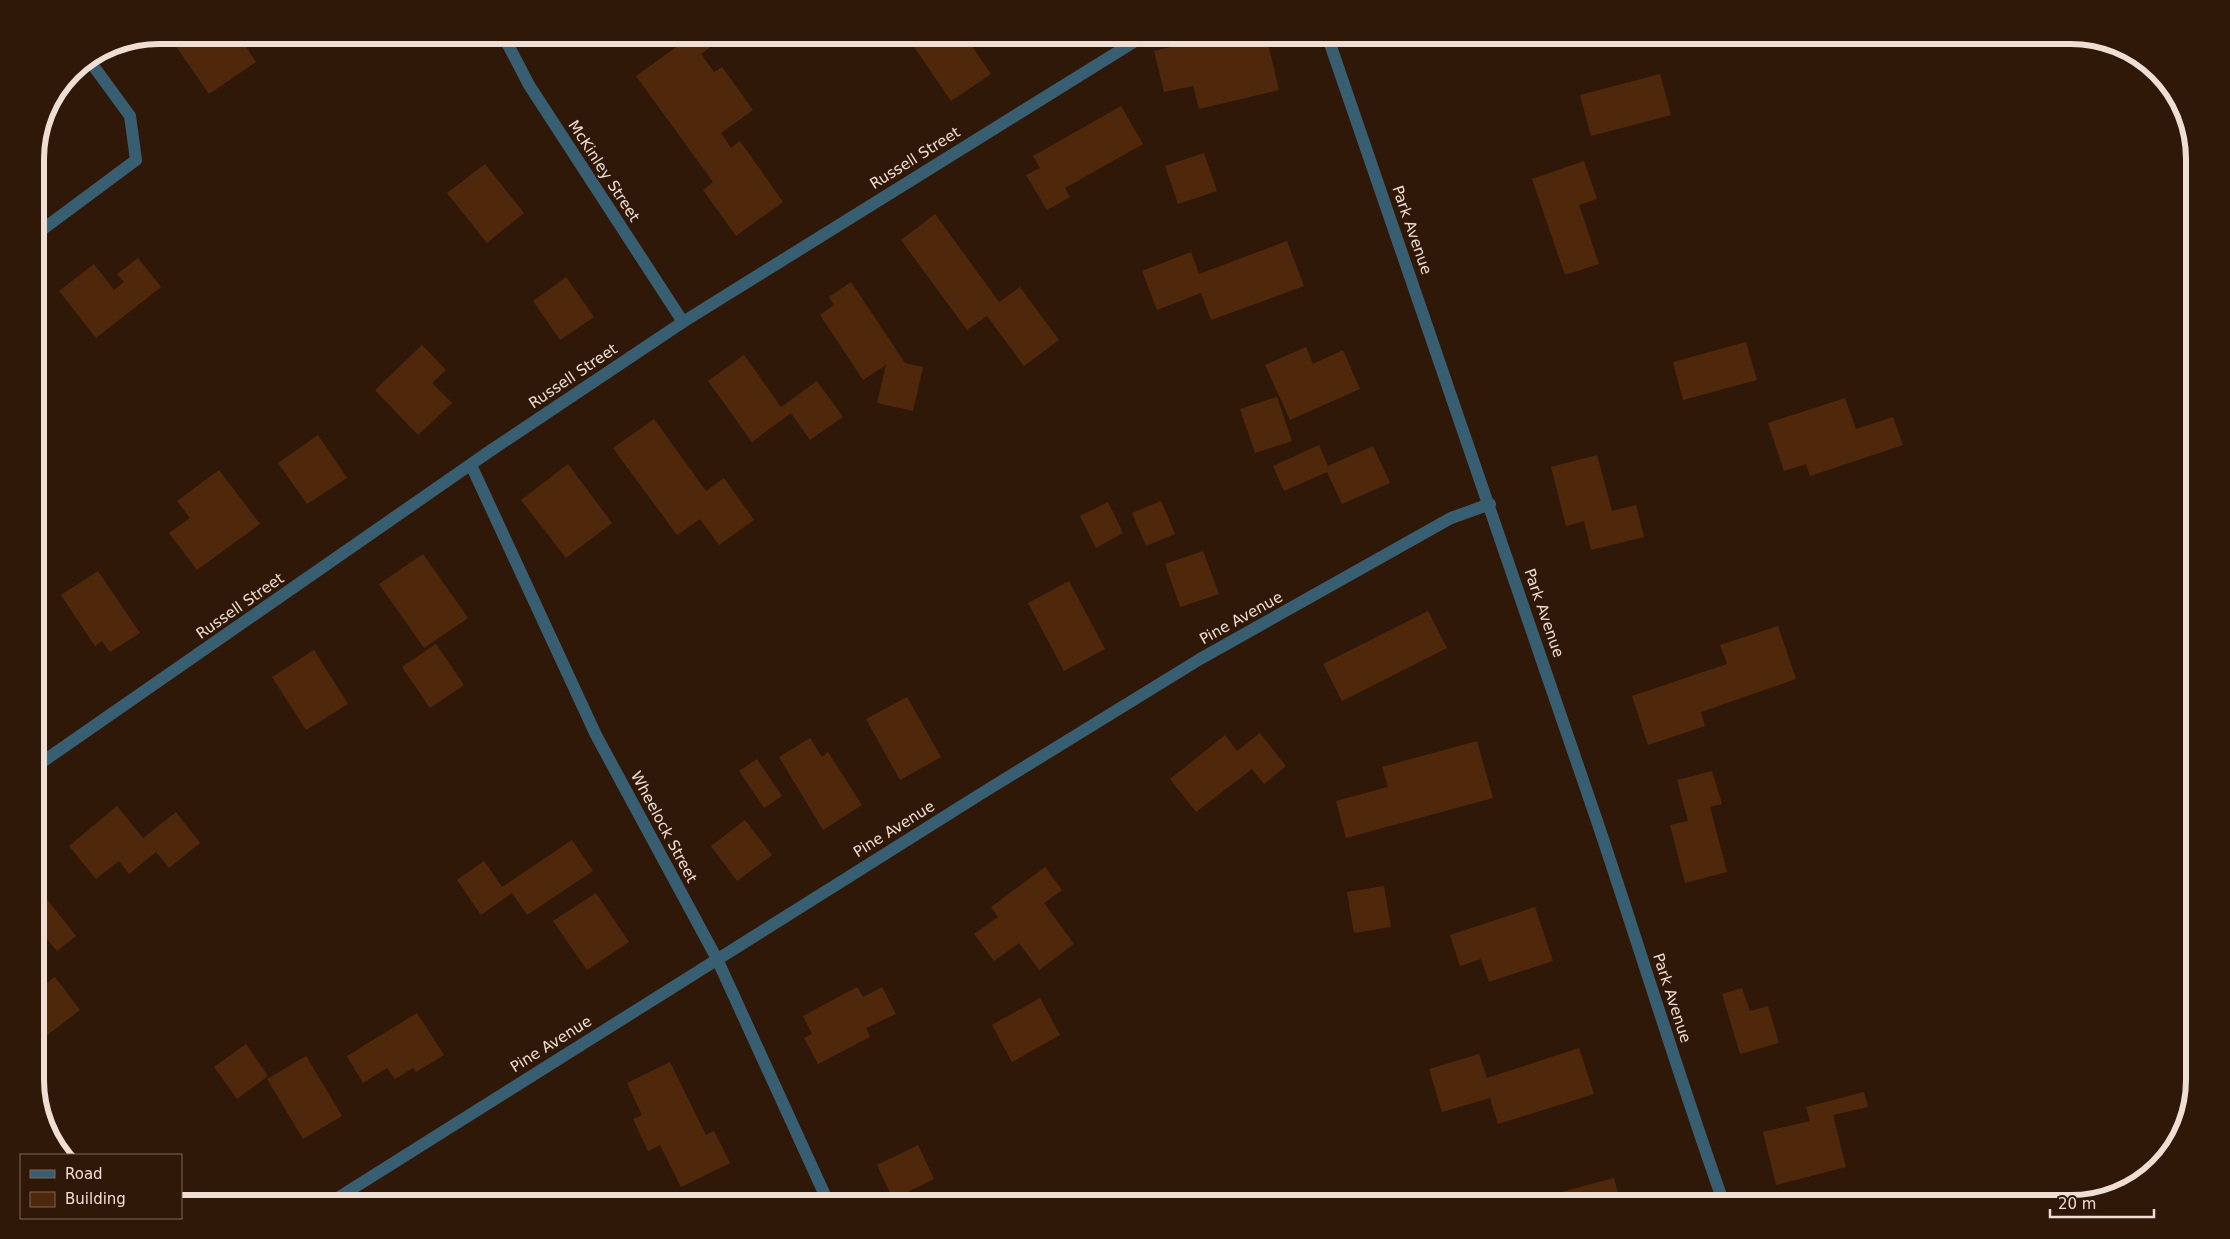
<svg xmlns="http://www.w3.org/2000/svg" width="2230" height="1239" viewBox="0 0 2230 1239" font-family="'DejaVu Sans',sans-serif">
	<rect width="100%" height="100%" fill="#301809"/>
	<g fill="#4f280c">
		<polygon points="184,35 238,35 256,62 209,94 175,45 186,38"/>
		<polygon points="693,35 700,35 709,48 701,54 714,72 722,67 753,110 721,133 731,148 740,141 783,202 736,236 703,190 713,182 636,76"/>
		<polygon points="906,35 964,35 991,74 951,101"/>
		<polygon points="1220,35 1266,35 1279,90 1199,109 1193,86 1164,92 1154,51"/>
		<polygon points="1660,74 1671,115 1591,136 1580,95"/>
		<polygon points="1121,106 1143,144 1065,188 1070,197 1047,210 1026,175 1040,168 1033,156"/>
		<polygon points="1204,153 1217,191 1178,204 1165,166"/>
		<polygon points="1584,161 1597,199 1579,205 1599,264 1565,275 1532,179"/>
		<polygon points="485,164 524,213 487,243 447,193"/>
		<polygon points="935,214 999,302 1020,287 1059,340 1024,366 987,316 967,330 901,240"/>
		<polygon points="1287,241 1304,286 1211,320 1201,293 1157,310 1142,271 1191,252 1199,274"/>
		<polygon points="138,258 161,287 96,338 59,291 94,264 114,290 124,282 117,274"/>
		<polygon points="566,277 594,317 560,340 533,301"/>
		<polygon points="851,282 905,363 923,367 913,411 877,403 886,365 863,380 820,315 834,305 829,297"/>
		<polygon points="1746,342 1757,380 1683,400 1673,362"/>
		<polygon points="422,345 446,370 432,383 452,403 418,435 375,390"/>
		<polygon points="1306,347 1313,364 1343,350 1360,389 1290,420 1265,365"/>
		<polygon points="744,355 781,407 817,381 843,417 810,440 791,413 752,442 708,381"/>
		<polygon points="1277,397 1292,441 1255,453 1240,409"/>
		<polygon points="1845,398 1856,429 1893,417 1903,445 1810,476 1806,464 1784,471 1768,423"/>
		<polygon points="654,419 706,491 724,478 754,520 719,545 700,519 677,535 613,448"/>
		<polygon points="318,435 347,478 307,504 278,463"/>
		<polygon points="1319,445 1328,466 1373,446 1390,483 1342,504 1327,472 1284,491 1273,466"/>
		<polygon points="1597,455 1612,511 1636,505 1644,537 1591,550 1584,521 1566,526 1551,467"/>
		<polygon points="568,464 612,523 566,558 521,500"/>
		<polygon points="219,470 260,524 197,570 169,533 190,518 177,501"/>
		<polygon points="1161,501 1175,534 1146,546 1132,513"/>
		<polygon points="1108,502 1123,533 1096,548 1080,516"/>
		<polygon points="1203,551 1219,594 1180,607 1165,564"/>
		<polygon points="423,554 468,618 424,648 379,584"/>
		<polygon points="98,571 140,633 110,652 102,641 95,646 61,595"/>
		<polygon points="1069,581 1105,649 1064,671 1028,603"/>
		<polygon points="1428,611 1447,648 1342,701 1323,664"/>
		<polygon points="1778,626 1796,679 1701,712 1705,726 1648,745 1632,696 1727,664 1720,645"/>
		<polygon points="436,644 464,685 430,708 402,667"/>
		<polygon points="314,650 348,704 306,730 272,677"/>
		<polygon points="907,697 941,757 900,780 866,719"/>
		<polygon points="1260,733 1286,766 1264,784 1252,769 1196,812 1170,779 1225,735 1237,751"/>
		<polygon points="810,738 822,757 828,752 862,805 823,830 779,757"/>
		<polygon points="1477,741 1493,798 1346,838 1336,801 1388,787 1382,767"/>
		<polygon points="757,759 782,796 764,808 739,771"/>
		<polygon points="1712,771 1722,804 1710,807 1727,872 1685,883 1670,825 1688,821 1677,780"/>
		<polygon points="117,806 143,838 176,812 200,843 169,868 156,852 129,874 119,861 96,879 69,846"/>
		<polygon points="745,820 772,855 737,881 711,846"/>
		<polygon points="572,840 593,871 527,915 512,893 481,915 457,880 484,861 502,887"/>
		<polygon points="1045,867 1062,890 1044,903 1074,944 1039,970 1019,943 994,961 974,934 998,917 991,907"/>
		<polygon points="35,884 76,936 57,951 35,925"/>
		<polygon points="1384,886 1391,927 1354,933 1347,892"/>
		<polygon points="596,893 629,942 587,970 553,921"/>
		<polygon points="1535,907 1553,961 1489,982 1481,959 1460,966 1450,935"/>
		<polygon points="55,977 80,1010 46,1036 35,1022 35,992"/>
		<polygon points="857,987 863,997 882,987 896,1014 866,1028 870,1037 818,1064 804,1038 812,1034 803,1016"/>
		<polygon points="1742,988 1750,1011 1768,1006 1779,1043 1740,1054 1722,994"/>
		<polygon points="1040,998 1060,1035 1012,1062 992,1025"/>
		<polygon points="417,1013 444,1055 416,1072 413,1068 395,1079 387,1068 363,1083 347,1056"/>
		<polygon points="246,1044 268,1076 237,1099 214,1067"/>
		<polygon points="1579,1048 1594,1094 1498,1124 1490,1098 1442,1112 1429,1069 1479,1054 1487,1078"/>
		<polygon points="306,1056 342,1116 303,1139 267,1079"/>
		<polygon points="670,1062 706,1135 714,1131 730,1163 681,1187 660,1145 648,1151 633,1119 642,1115 627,1083"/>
		<polygon points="1864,1092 1868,1107 1833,1115 1846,1167 1776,1185 1763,1132 1810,1121 1806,1107"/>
		<polygon points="918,1145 934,1179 893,1199 877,1165"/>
		<polygon points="1614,1178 1621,1204 1520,1204 1520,1203"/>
	</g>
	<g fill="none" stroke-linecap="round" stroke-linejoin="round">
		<g stroke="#385f71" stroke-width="12">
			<polyline points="503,35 529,85 683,322"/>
			<polyline points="35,235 136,160 130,116 89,60"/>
			<polyline points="471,465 596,735 717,959 829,1204"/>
			<polyline points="35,767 490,451 683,322 1145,35"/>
			<polyline points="328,1204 979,795 1200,659 1451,518 1490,504"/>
		</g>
		<path stroke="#385f71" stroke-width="12" d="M1327 35C1418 297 1509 559 1597 821 1640 949 1679 1077 1724 1204"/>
	</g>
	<g text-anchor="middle" stroke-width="4.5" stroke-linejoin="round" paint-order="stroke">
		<g font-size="15" fill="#efded4" stroke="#301809">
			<text transform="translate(915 158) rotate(-32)" y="5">Russell Street</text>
			<text transform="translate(604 171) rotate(57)" y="5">McKinley Street</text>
			<text transform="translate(1412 230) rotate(71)" y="5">Park Avenue</text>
			<text transform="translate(573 376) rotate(-34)" y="5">Russell Street</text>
			<text transform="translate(240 606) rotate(-35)" y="5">Russell Street</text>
			<text transform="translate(1544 613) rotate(71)" y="5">Park Avenue</text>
			<text transform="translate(1241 618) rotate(-29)" y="5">Pine Avenue</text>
			<text transform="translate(664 827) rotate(62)" y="5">Wheelock Street</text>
			<text transform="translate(894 829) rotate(-32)" y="5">Pine Avenue</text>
			<text transform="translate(1672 998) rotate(72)" y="5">Park Avenue</text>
			<text transform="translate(551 1044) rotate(-32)" y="5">Pine Avenue</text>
		</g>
	</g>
	<path d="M0 0H2230V1239H0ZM159 44H2071A115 115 0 0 1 2186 159V1080A115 115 0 0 1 2071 1195H159A115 115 0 0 1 44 1080V159A115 115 0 0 1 159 44Z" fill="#301809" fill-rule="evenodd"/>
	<path fill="none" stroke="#efded4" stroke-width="6" d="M159 44H2071A115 115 0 0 1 2186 159V1080A115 115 0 0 1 2071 1195H159A115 115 0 0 1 44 1080V159A115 115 0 0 1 159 44Z"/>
	<rect x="20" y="1154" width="162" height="65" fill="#301809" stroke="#7c675a"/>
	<rect x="30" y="1170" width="25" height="8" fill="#385f71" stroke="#7c675a"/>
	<text x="65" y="1179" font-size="15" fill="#efded4">Road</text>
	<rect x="30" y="1192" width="25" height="15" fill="#4f280c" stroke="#7c675a"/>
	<text x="65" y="1204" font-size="15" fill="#efded4">Building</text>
	<path d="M2050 1209v8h104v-8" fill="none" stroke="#efded4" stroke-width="2.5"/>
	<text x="2058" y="1209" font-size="15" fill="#efded4" stroke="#301809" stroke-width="4" paint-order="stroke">20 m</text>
</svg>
